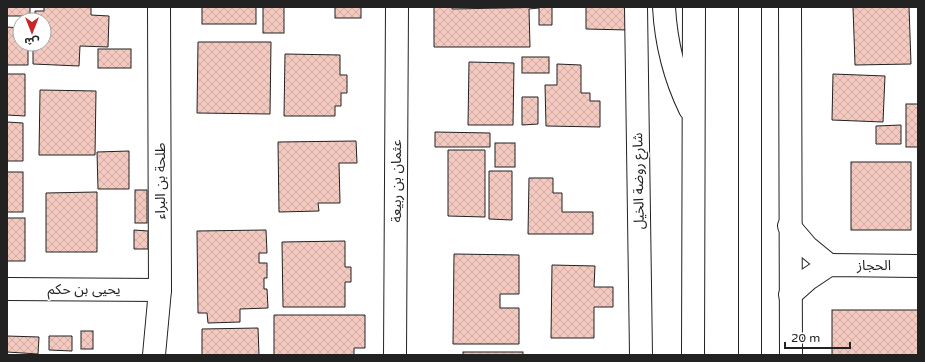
<svg xmlns="http://www.w3.org/2000/svg" width="925" height="362" viewBox="0 0 925 362" font-family="'Varela Round','Noto Sans Arabic',sans-serif">
	<defs>
		<pattern id="building-cross-hatch" width="8" height="8" patternUnits="userSpaceOnUse"><rect width="8" height="8" fill="#f3c9c0"/><path d="M0 0l8 8M0 8l8-8" fill="none" stroke="#d0aca5"/></pattern>
	</defs>
	<rect width="100%" height="100%" fill="#fff"/>
	<g fill="url(#building-cross-hatch)" stroke="#222">
		<rect x="7" y="7" width="23" height="9"/>
		<polygon points="44,7 91,7 91,15 109,16 108,47 80,46 79,66 33,64 33,44 44,44 44,20 35,20 35,11 44,11"/>
		<rect x="202" y="7" width="54" height="17"/>
		<rect x="263" y="7" width="21" height="26"/>
		<rect x="335" y="7" width="26" height="11"/>
		<polygon points="434,7 452,7 452,9 555,7 552,7 552,25 539,25 539,8 529,9 530,47 434,47"/>
		<polygon points="586,7 628,7 628,30 586,29"/>
		<polygon points="853,7 909,7 911,64 855,65"/>
		<polygon points="7,27 20,28 20,44 28,44 28,65 7,65"/>
		<polygon points="198,42 271,42 270,114 197,113"/>
		<rect x="98" y="49" width="33" height="19"/>
		<polygon points="285,54 340,55 340,75 347,75 347,93 341,93 341,106 335,106 335,116 284,116"/>
		<rect x="522" y="57" width="27" height="16"/>
		<polygon points="469,62 514,63 513,125 468,125"/>
		<polygon points="557,64 581,65 581,93 590,93 590,101 600,101 600,127 546,126 545,85 557,85"/>
		<polygon points="7,74 25,74 25,116 7,115"/>
		<polygon points="833,74 885,76 883,122 832,120"/>
		<polygon points="40,90 96,91 95,155 39,155"/>
		<polygon points="522,97 538,97 538,124 522,125"/>
		<rect x="906" y="104" width="12" height="43"/>
		<polygon points="7,122 23,123 23,161 7,161"/>
		<polygon points="901,125 901,144 876,144 876,126"/>
		<polygon points="435,132 490,133 490,147 435,147"/>
		<polygon points="356,141 357,163 339,163 340,203 318,203 319,211 279,212 278,142"/>
		<rect x="495" y="143" width="20" height="24"/>
		<polygon points="448,150 485,150 485,217 448,216"/>
		<polygon points="129,151 129,189 98,189 97,152"/>
		<rect x="851" y="162" width="60" height="68"/>
		<polygon points="489,171 512,171 512,220 489,219"/>
		<rect x="7" y="172" width="16" height="40"/>
		<polygon points="529,178 553,178 553,193 562,193 562,212 593,212 593,234 528,234"/>
		<rect x="135" y="190" width="12" height="33"/>
		<polygon points="97,192 97,252 46,252 46,193"/>
		<rect x="7" y="218" width="18" height="43"/>
		<polygon points="134,230 148,231 148,249 134,249"/>
		<polygon points="266,230 267,253 259,253 259,263 267,263 267,278 264,278 264,289 267,289 268,308 240,309 240,322 208,323 207,313 198,313 197,231"/>
		<polygon points="345,241 345,267 351,267 351,282 345,282 345,307 283,307 282,242"/>
		<polygon points="454,254 519,255 519,294 500,294 500,308 519,308 519,344 453,344"/>
		<polygon points="552,265 595,266 594,287 613,287 613,307 594,307 594,338 551,338"/>
		<rect x="832" y="310" width="86" height="45"/>
		<polygon points="274,315 365,315 365,348 354,348 354,355 274,355"/>
		<polygon points="258,328 259,355 202,355 202,329"/>
		<rect x="81" y="331" width="12" height="18"/>
		<polygon points="7,336 39,337 38,354 7,352"/>
		<polygon points="49,336 72,336 72,351 49,350"/>
		<rect x="463" y="352" width="60" height="3"/>
	</g>
	<g fill="none" stroke-linecap="round" stroke-linejoin="round">
		<defs>
			<g id="minor">
				<polyline points="636,7 641,355"/>
				<polyline points="790,7 791,355"/>
				<polyline points="789,226 807,247 829,265"/>
				<polyline points="7,289 160,290"/>
				<polyline points="790,295 808,279 829,265 918,266"/>
				<polyline points="154,355 160,290 159,7"/>
				<polyline points="395,355 397,7"/>
			</g>
			<g id="major">
				<path d="M664 7C666 44 674 76 690 109"/>
				<polyline points="750,7 750,355"/>
				<polyline points="693,355 694,7"/>
			</g>
		</defs>
		<use href="#minor" stroke="#222" stroke-width="24"/>
		<use href="#major" stroke="#222" stroke-width="24"/>
		<use href="#minor" stroke="#fff" stroke-width="22"/>
		<use href="#major" stroke="#fff" stroke-width="22"/>
	</g>
	<g text-anchor="middle" stroke-width="3" stroke-linejoin="round" paint-order="stroke">
		<g font-size="14" fill="#222" stroke="#fff">
			<text transform="translate(160 181) rotate(-90)" y="5">طلحة بن البراء</text>
			<text transform="translate(396 181) rotate(-90)" y="5">عثمان بن ربيعة</text>
			<text transform="translate(638 181) rotate(-91)" y="5">شارع روضة الخيل</text>
			<text x="874" y="270">الحجاز</text>
			<text x="84" y="294">يحيى بن حكم</text>
		</g>
	</g>
	<rect width="925" height="362" fill="none" stroke="#222222" stroke-width="16"/>
	<g transform="translate(32 32) rotate(180)"><circle r="19" fill="#ffffff" stroke="#a7a7a7"/>
	<path d="M0-3L7 15L0 10L-7 15Z" fill="#c62828"/>
	<text y="-6" font-size="11" font-weight="bold" text-anchor="middle" fill="#222222">ش</text>
	</g>
	<path d="M785 342v6h65v-6" fill="none" stroke="#222222" stroke-width="2"/>
	<text x="791" y="342" font-size="12" fill="#222222" stroke="#ffffff" stroke-width="3" paint-order="stroke">20 m</text>
</svg>
